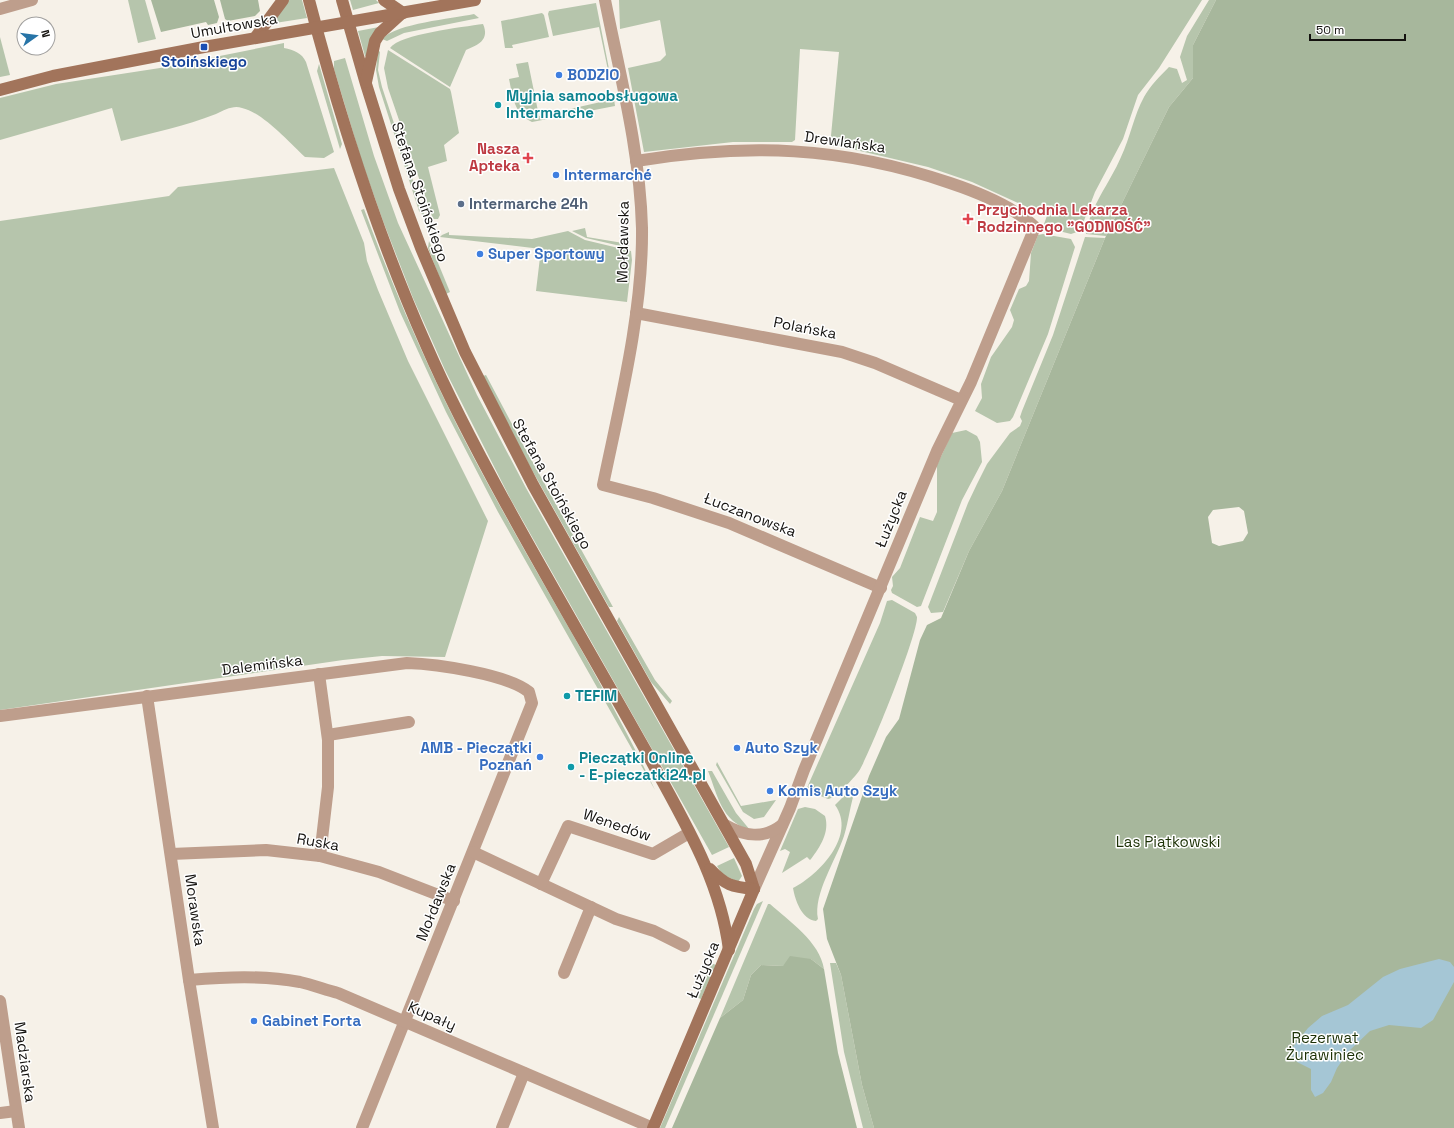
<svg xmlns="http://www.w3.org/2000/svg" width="1454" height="1128" viewBox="0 0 1454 1128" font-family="'Space Grotesk',sans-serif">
	<rect width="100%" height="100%" fill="#f6f1e8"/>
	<g fill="#b6c5ac">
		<polygon points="128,0 145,0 156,39 138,43"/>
		<polygon points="289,0 302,0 307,18 275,23 275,20"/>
		<polygon points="350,0 376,0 379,3 353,10"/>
		<polygon points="619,0 1202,0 1159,68 1138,95 1123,139 1095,192 1080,231 1071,234 1043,227 1049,210 1042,206 1037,211 1029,212 1029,208 972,182 928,167 839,146 830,146 839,52 800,49 795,140 792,142 733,142 644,152 628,68 660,61 666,55 660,20 620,29"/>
		<path d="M1209 0H1216L1193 45V78L1169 107 1106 236 1086 234C1090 206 1110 183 1121 157 1130 138 1134 115 1144 97 1150 86 1160 76 1169 67L1177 69 1182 83 1187 80 1180 57 1187 36Z"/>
		<polygon points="596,3 610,74 609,75 599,27 553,36 548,14 549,11"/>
		<polygon points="542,13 544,15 549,37 512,45 513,48 505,48 501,21"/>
		<path d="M474 14 479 18 404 33 387 41 382 39C397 23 451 19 474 14Z"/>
		<path d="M483 24C490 40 478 45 466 50L450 87 390 48C400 34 463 27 483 24Z"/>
		<polygon points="379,27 367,57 365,56 358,31"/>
		<polygon points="0,37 10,75 0,77"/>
		<path d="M284 43V48C294 50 302 53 306 62L334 152 324 158 305 157C290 143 262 112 242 108 233 105 225 110 216 114 185 126 153 133 121 141L112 108 0 140V98L56 84 160 68Z"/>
		<polygon points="378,50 380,52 378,70 382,87 425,217 419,211 379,87 376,70"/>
		<polygon points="388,50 450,89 451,92 459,133 444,145 447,161 428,167 440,215 438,219 433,219 388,88 384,68"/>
		<polygon points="345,58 374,156 398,223 477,395 526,488 729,847 712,855 510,498 445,370 413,298 383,221 362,162 334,69 334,61"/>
		<path d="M528 62 539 116 614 99 615 106 532 122C514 113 513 98 509 79L519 77 516 64Z"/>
		<polygon points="319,64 342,144 340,149 317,71"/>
		<polygon points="334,168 364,243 367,261 378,290 408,361 488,521 445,657 382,656 343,660 0,710 0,221 169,196 178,187"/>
		<path d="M364 209C399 304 440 397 489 486 544 588 606 686 655 790L498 512 446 412 400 312 361 210Z"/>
		<polygon points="585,228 587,237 629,244 629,248 586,238 572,231"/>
		<polygon points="568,231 585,240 631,251 632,260 627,302 536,291 541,249 440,237 442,235 449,232 449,235 532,239"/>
		<polygon points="1043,234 1071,239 1075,247 1048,334 1013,417 1010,421 997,423 975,411 982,398 981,384 991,357 1012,327 1014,320 1010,310 1019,289 1026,286 1029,281 1031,253 1038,235"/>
		<polygon points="1085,237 1105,238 1002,491 969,551 943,612 931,613 928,607 968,503 977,484 987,464 1010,433 1020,426 1022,421 1020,417 1022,411 1053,335"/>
		<polygon points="429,241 450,292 446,294 428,248"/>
		<polygon points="486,375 521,441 613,607 609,607 528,463 483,376"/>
		<polygon points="966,430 977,436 980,442 982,462 962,500 921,606 917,607 892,593 891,590 893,586 892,577 900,568 920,517 933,521 937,512 937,465 952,433"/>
		<path d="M892 600 915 613 917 617C918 634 870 754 859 771 854 778 835 799 828 799L806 790 880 623 887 601Z"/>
		<polygon points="619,617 655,680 672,701 670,704 651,682 617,621"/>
		<polygon points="717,762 741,806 776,800 764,817 754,819 743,812 716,765"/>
		<path d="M708 771H712L736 813 750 830C721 821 718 796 708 771Z"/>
		<path d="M854 786 856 788C850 804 849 820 844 836 836 860 813 894 818 919L816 921C802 920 795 900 793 888 819 875 857 835 835 805Z"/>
		<path d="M805 807 815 809 825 816C830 832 820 847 811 859L810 860 807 857 782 873 790 852 785 849 780 851 798 809Z"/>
		<polygon points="734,858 742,876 738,882 722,874 717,866"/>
		<polygon points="763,901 665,1128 660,1128 754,909 757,904"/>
		<path d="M768 904H770C789 921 820 942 824 969L811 959 783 966 761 965 751 975 743 1000 720 1018Z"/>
		<polygon points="711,963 716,965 701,999 696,997"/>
		<polygon points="830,963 836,963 841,975 862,1085 874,1128 863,1128 844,1052"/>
	</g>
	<g fill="#a7b79c" fill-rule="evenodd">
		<polygon points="151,0 214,0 219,17 217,23 208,25 206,22 161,32"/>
		<polygon points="220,0 258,0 260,11 255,16 228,21 225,19"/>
		<path d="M1216 0H1454V1128H874L862 1085 841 975 827 939 823 909 869 776 886 737 899 719 920 640 927 625 941 618 969 551 1002 491 1105 238 1169 107 1193 78V45ZM1239 507 1244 511 1248 533 1243 541 1219 546 1212 543 1208 517 1213 510Z"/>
		<polygon points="790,956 811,959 824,969 838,1053 857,1128 672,1128 720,1018 743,1000 751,975 761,965 783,966"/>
	</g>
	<polygon fill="#a5c6d5" points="1439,959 1450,962 1454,967 1454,982 1433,1020 1421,1028 1389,1025 1370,1031 1349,1051 1337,1068 1331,1082 1323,1093 1315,1097 1311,1090 1311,1069 1297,1062 1292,1055 1293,1047 1308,1028 1322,1016 1348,1005 1383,977 1400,969"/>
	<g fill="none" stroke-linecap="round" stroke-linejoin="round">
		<g stroke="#be9e8c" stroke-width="12">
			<path d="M605 0C620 75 640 151 642 228 643 312 620 403 603 485L653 498 729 523 881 588"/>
			<polyline points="0,9 32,0"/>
			<path d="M636 161C747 143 842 146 950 183 977 192 1014 207 1035 227L971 382 937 451 804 770 790 808 754 889"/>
			<polyline points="636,313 842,352 875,363 961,400"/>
			<polyline points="319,674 328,740 328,787 320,856"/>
			<polyline points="147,696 189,980 213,1128"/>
			<path d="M0 716 407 663C436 664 507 674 529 692L532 703 362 1128"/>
			<polyline points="328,735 409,722"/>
			<path d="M725 825C744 836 763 840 782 825"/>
			<polyline points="473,852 616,919 654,931 684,946"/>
			<polyline points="171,854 266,850 320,856 379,872 454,901"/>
			<polyline points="541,884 568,826 653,854 689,833"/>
			<polyline points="564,973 591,907"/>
			<path d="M189 980C225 977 263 975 300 982 313 985 326 990 338 993L653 1128"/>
			<polyline points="0,1001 19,1128"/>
			<polyline points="0,1113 16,1111"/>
			<polyline points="502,1128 524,1073"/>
		</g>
		<g stroke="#a2745b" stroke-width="12">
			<path d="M309 0C340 119 377 235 427 347 450 400 477 451 505 502 551 586 600 669 647 753 681 817 720 877 729 950"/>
			<polyline points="342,0 366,84 399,189 421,248 465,352 533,485 746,864 754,889"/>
			<polyline points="384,0 403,13"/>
			<polyline points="255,38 283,0"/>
			<polyline points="366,82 375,41 380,33 402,13"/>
			<polyline points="0,90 53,76 204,47 475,0"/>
			<path d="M710 869C725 885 732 887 754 889"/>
			<polyline points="653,1128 754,889"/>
		</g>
	</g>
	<rect fill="#1a4fb4" stroke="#fff" stroke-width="1.5" x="200" y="43" width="8" height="8" rx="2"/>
	<g fill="#3f7fe0" stroke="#fff" stroke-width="1.5">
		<circle cx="559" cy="75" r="4"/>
		<circle cx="556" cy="175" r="4"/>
		<circle cx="480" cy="254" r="4"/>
		<circle cx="737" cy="748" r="4"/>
		<circle cx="540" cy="757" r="4"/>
		<circle cx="770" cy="791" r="4"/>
		<circle cx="254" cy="1021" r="4"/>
	</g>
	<g fill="#0f9aa8" stroke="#fff" stroke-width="1.5">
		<circle cx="498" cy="105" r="4"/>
		<circle cx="567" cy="696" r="4"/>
		<circle cx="571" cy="767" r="4"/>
	</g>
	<g fill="#e0444e" stroke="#fff" stroke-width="1.5">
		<path d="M526 152h4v4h4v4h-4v4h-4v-4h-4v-4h4z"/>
		<path d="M966 213h4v4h4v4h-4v4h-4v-4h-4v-4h4z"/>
	</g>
	<circle fill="#5c6f8a" stroke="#fff" stroke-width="1.5" cx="461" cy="204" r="4"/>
	<g text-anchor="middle" stroke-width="3" stroke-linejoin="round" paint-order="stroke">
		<g font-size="15" fill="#14120f" stroke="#fff">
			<text transform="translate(234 26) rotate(-10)" y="5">Umultowska</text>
			<text transform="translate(845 142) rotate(8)" y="5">Drewlańska</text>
			<text transform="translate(420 192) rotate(71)" y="5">Stefana Stoińskiego</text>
			<text transform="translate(623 242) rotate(-89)" y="5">Mołdawska</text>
			<text transform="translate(805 328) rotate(11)" y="5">Polańska</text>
			<text transform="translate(552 484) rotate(61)" y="5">Stefana Stoińskiego</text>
			<text transform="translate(750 515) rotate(21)" y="5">Łuczanowska</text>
			<text transform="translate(891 519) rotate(-68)" y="5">Łużycka</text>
			<text transform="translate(262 665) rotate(-7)" y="5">Dalemińska</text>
			<text transform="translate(617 825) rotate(19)" y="5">Wenedów</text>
			<text transform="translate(318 842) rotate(10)" y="5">Ruska</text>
			<text transform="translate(436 902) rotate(-68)" y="5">Mołdawska</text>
			<text transform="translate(195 910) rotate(82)" y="5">Morawska</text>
			<text transform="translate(703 970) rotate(-67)" y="5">Łużycka</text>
			<text transform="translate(432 1016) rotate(24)" y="5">Kupały</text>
			<text transform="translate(25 1062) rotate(82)" y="5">Madziarska</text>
		</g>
		<g font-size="15" font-weight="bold" fill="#164399" stroke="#fff">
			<text x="204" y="67">Stoińskiego</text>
		</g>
		<g font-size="15" font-weight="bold" fill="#366cbe" stroke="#fff" text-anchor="start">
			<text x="567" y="80">BODZIO</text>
			<text x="564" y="180">Intermarché</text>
			<text x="488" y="259">Super Sportowy</text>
			<text x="532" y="753" text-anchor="end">AMB - Pieczątki<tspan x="532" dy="17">Poznań</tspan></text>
			<text x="745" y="753">Auto Szyk</text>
			<text x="778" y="796">Komis Auto Szyk</text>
			<text x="262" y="1026">Gabinet Forta</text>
		</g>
		<g font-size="15" font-weight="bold" fill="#0d838f" stroke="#fff" text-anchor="start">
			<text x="506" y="101">Myjnia samoobsługowa<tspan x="506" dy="17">Intermarche</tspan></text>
			<text x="575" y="701">TEFIM</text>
			<text x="579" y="763">Pieczątki Online<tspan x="579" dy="17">- E-pieczatki24.pl</tspan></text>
		</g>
		<g font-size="15" font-weight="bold" fill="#be3a42" stroke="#fff" text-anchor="end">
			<text x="520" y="154">Nasza<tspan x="520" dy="17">Apteka</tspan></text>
			<text x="977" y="215" text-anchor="start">Przychodnia Lekarza<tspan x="977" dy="17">Rodzinnego "GODNOŚĆ"</tspan></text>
		</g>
		<g font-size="15" font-weight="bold" fill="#4e5e75" stroke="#fff" text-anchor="start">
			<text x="469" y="209">Intermarche 24h</text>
		</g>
		<g font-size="15" fill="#1c3106" stroke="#fff">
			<text x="1168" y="847">Las Piątkowski</text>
			<text x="1325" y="1043">Rezerwat<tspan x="1325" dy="17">Żurawiniec</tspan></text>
		</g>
	</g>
	<g transform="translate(36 36) rotate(76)"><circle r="19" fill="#ffffff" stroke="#a1a09f"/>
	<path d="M0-3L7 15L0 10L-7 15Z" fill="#2774a7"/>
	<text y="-6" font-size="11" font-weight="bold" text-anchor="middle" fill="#14120f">N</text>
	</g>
	<path d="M1310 34v6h95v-6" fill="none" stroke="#14120f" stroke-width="2"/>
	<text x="1316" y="34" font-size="12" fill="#14120f" stroke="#ffffff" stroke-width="3" paint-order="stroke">50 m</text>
</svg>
